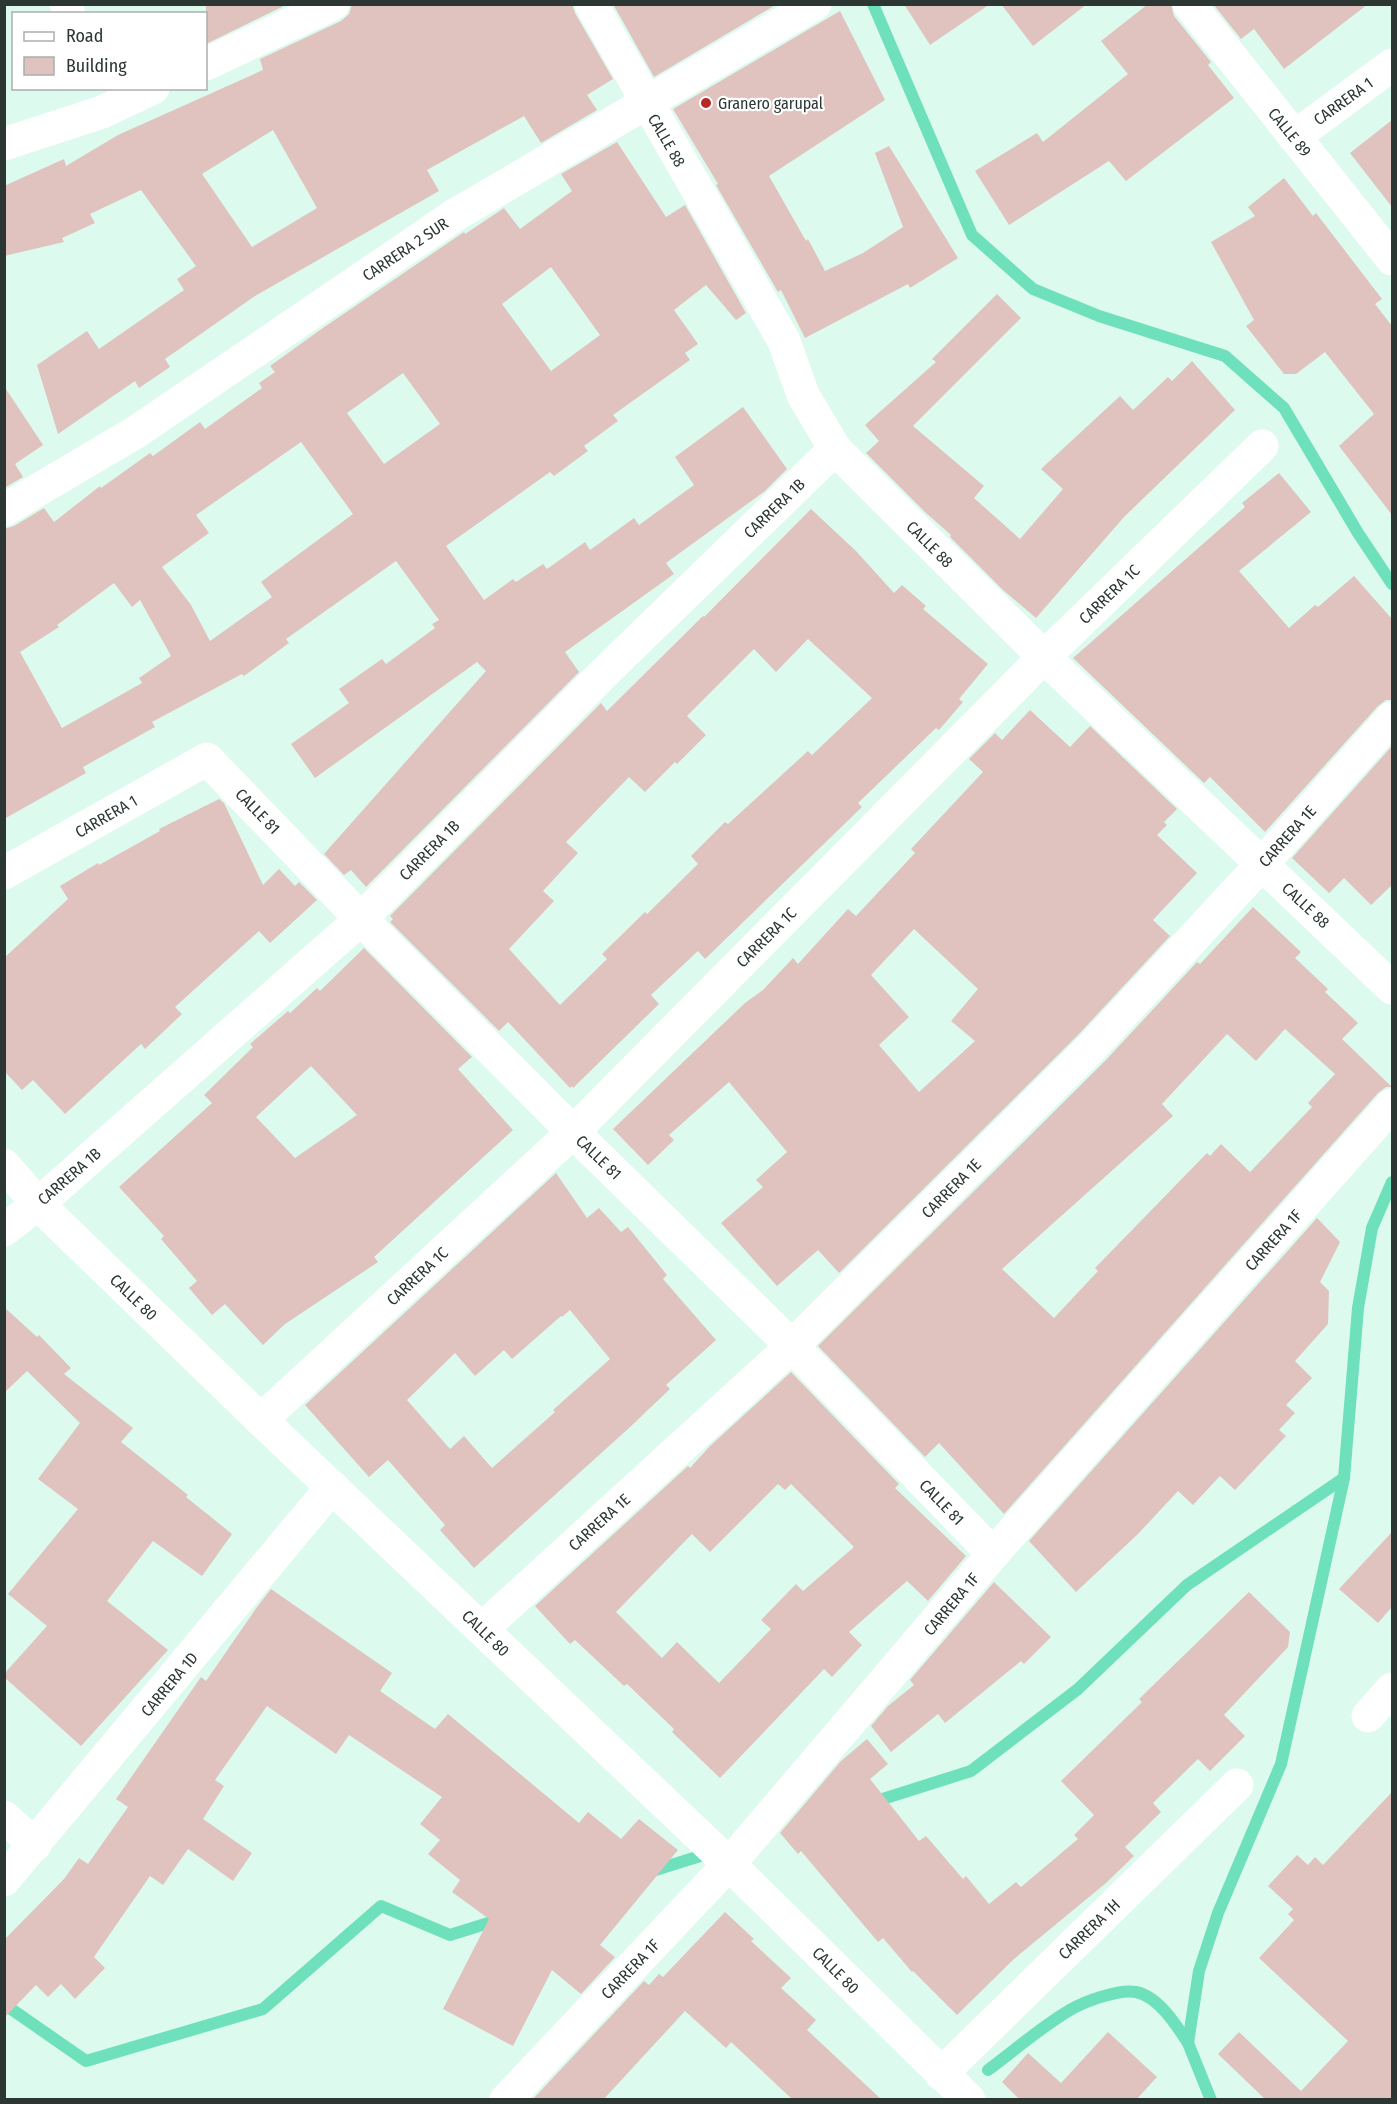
<svg xmlns="http://www.w3.org/2000/svg" width="1397" height="2104" viewBox="0 0 1397 2104" font-family="'Fira Sans Condensed',sans-serif">
	<rect width="100%" height="100%" fill="#ddfaee"/>
	<g fill="none" stroke-linecap="round" stroke-linejoin="round">
		<g stroke="#6ee0bb" stroke-width="12">
			<polyline points="873,4 972,235 1033,289 1099,316 1225,356 1284,408 1358,533 1392,584"/>
			<polyline points="870,1803 971,1771 1078,1689 1187,1585 1344,1478"/>
			<polyline points="649,1872 713,1852"/>
			<polyline points="4,2004 86,2061 263,2009 381,1906 450,1935 501,1919"/>
			<path d="M988 2070C1015 2050 1041 2027 1070 2010 1085 2001 1119 1989 1136 1992 1158 1996 1177 2026 1188 2043"/>
			<polyline points="1211,2100 1188,2043 1199,1971 1218,1913 1281,1764 1344,1478 1358,1308 1372,1228 1392,1182"/>
		</g>
	</g>
	<g fill="#e0c3bf" fill-rule="evenodd">
		<polygon points="206,4 288,4 206,44"/>
		<path d="M352 4H572L575 13 613 79 587 95 597 110 541 143 524 116 427 170 439 191 255 296 165 359 170 367 139 388 135 381 58 434 37 365 87 331 99 349 184 290 177 279 196 266 141 190 90 214 95 223 62 238 64 242 4 256V186L64 159 66 166 118 135 263 70 260 59 341 21 349 14ZM273 130 317 208 252 247 202 174Z"/>
		<polygon points="613,4 777,4 654,77"/>
		<polygon points="904,4 990,4 930,45"/>
		<polygon points="1001,4 1087,4 1033,46"/>
		<polygon points="1148,4 1171,4 1174,16 1211,62 1208,65 1234,98 1126,181 1109,161 1009,225 975,171 1037,133 1043,142 1128,74 1101,41"/>
		<polygon points="1213,4 1368,4 1284,69 1254,29 1241,39"/>
		<polygon points="840,11 885,100 769,176 806,241 808,239 825,271 863,253 903,227 875,153 889,146 958,258 910,288 908,284 805,338 781,290 778,292 716,185 718,184 673,109"/>
		<polygon points="1392,120 1392,207 1350,153"/>
		<path d="M617 142 666 217 685 205 746 313 736 320 706 285 674 310 698 344 685 353 690 360 613 415 618 421 584 446 588 451 554 476 550 472 446 546 484 600 513 579 516 582 543 564 547 569 585 542 590 550 634 518 639 525 694 485 675 457 743 407 787 469 765 491 666 563 674 574 565 652 579 672 366 887 351 870 344 875 324 854 486 671 477 662 315 778 291 744 349 703 339 689 382 659 386 664 435 628 432 624 439 620 396 561 286 639 289 643 244 676 242 674 152 722 155 727 83 767 86 773 4 819V529L14 526 44 508 54 522 100 486 101 488 150 453 153 456 200 422 205 429 262 388 259 383 275 372 270 366 320 330 464 232 465 234 504 208 520 229 572 191 561 174ZM551 267 600 335 551 371 502 304ZM403 373 440 424 384 464 347 413ZM301 442 353 514 261 582 272 597 210 641 191 605 162 567 209 533 196 515ZM114 583 132 607 140 600 171 656 139 678 142 683 62 728 20 652 59 627 57 625Z"/>
		<polygon points="1284,178 1313,216 1316,213 1382,299 1375,304 1392,326 1392,515 1339,446 1374,414 1325,352 1296,374 1284,374 1246,326 1254,320 1211,242 1255,216 1248,207"/>
		<polygon points="997,294 1021,318 913,426 984,486 974,498 1020,539 1063,489 1041,469 1120,396 1133,410 1168,377 1172,381 1192,361 1235,410 1124,517 1036,618 1003,590 950,537 951,535 925,512 866,453 879,441 865,425 936,362 932,359"/>
		<polygon points="4,386 43,445 15,464 23,477 4,488"/>
		<polygon points="1279,473 1311,512 1239,571 1289,628 1315,605 1318,607 1354,576 1392,619 1392,700 1386,700 1378,706 1265,832 1210,777 1204,783 1073,658 1245,507 1242,503"/>
		<path d="M811 509 856 551 894 593 902 585 926 606 923 609 988 664 959 699 963 702 939 730 936 728 858 803 862 807 705 959 698 951 651 995 659 1004 573 1088 572 1086 570 1088 508 1022 499 1031 390 922 393 919 390 916 601 703 607 711 703 616 704 617ZM808 639 872 698 812 755 808 751 728 824 725 822 691 856 698 864 647 914 645 912 602 954 607 959 560 1005 509 949 554 901 543 891 578 853 566 842 629 777 645 792 675 762 677 764 706 735 687 716 754 649 776 672Z"/>
		<path d="M1030 710 1070 747 1090 726 1177 809 1164 822 1167 825 1157 835 1197 873 1153 920 1170 936 1079 1034 839 1273 818 1250 777 1286 721 1223 763 1187 756 1180 787 1152 729 1082 669 1135 674 1140 648 1165 613 1129 745 1003 763 990 793 958 798 964 848 909 856 916 915 853 911 849 983 772 969 759 995 733 1002 740ZM914 929 978 989 951 1021 975 1041 919 1092 879 1045 909 1017 871 975Z"/>
		<polygon points="1392,746 1392,885 1371,905 1344,878 1329,893 1292,858"/>
		<polygon points="219,799 224,803 263,885 279,869 295,886 299,882 317,900 270,943 259,931 175,1007 182,1014 145,1049 141,1044 65,1114 33,1080 22,1090 4,1071 4,958 68,899 60,886 98,863 99,865 160,831 159,829"/>
		<path d="M1253 907 1301 952 1295 958 1328 989 1325 992 1358 1023 1342 1039 1392 1087H1386L1378 1093 1004 1514 939 1443 925 1457 818 1346 1106 1060 1197 962 1200 964ZM1285 1029 1335 1074 1308 1103 1312 1107 1250 1172 1221 1144 1210 1156 1207 1153 1095 1268 1098 1271 1054 1318 1002 1269 1173 1116 1162 1104 1227 1034 1256 1061Z"/>
		<path d="M364 948 472 1057 458 1069 513 1130 374 1257 378 1262 285 1324 263 1345 225 1304 212 1315 189 1288 197 1281 161 1239 164 1236 119 1187 212 1103 204 1095 253 1047 250 1044 288 1011 290 1013 317 988 320 991ZM311 1066 357 1115 295 1158 256 1117Z"/>
		<path d="M556 1173 587 1218 599 1208 621 1232 628 1227 667 1275 663 1279 716 1340 666 1385 670 1389 629 1428 474 1568 440 1530 445 1525 388 1460 369 1477 305 1405ZM570 1310 610 1359 553 1410 555 1412 492 1468 464 1436 450 1449 407 1400 455 1353 475 1376 504 1350 512 1359 561 1316 562 1317Z"/>
		<polygon points="1317,1218 1340,1242 1320,1282 1329,1291 1328,1324 1295,1361 1312,1378 1286,1405 1295,1413 1279,1430 1286,1436 1235,1490 1220,1476 1193,1505 1178,1491 1138,1534 1076,1592 1029,1541"/>
		<polygon points="4,1307 37,1337 39,1335 71,1368 64,1374 133,1428 121,1442 188,1495 186,1497 232,1534 202,1576 153,1541 107,1601 168,1650 81,1746 4,1677 4,1674 47,1626 8,1594 78,1509 38,1479 80,1423 27,1371 4,1393"/>
		<path d="M791 1372 899 1484 895 1488 966 1556 928 1601 907 1581 849 1632 862 1645 832 1677 824 1669 720 1778 672 1732 674 1729 627 1684 624 1686 575 1640 570 1644 535 1606 688 1466 690 1468 710 1446ZM778 1484 785 1490 791 1484 854 1547 803 1591 796 1584 761 1620 771 1629 719 1683 677 1642 662 1658 616 1612 692 1534 710 1552Z"/>
		<polygon points="1392,1532 1392,1607 1378,1623 1339,1589"/>
		<polygon points="994,1582 1051,1637 1024,1664 1021,1661 945,1723 938,1714 891,1752 871,1726 888,1706 914,1685 910,1680"/>
		<polygon points="271,1589 392,1673 380,1691 435,1729 448,1714 579,1823 588,1812 621,1839 639,1819 678,1850 600,1945 615,1957 581,1994 552,1970 513,2046 443,2009 489,1919 452,1892 460,1880 428,1854 440,1840 420,1824 442,1797 349,1735 336,1754 267,1706 215,1780 224,1786 203,1819 252,1853 233,1881 188,1849 163,1885 150,1876 94,1957 105,1968 75,1999 61,1984 48,1997 36,1985 4,2018 4,1940 64,1879 79,1858 88,1864 128,1807 116,1799 201,1677 206,1681 257,1607"/>
		<polygon points="1249,1592 1290,1632 1288,1647 1224,1715 1245,1736 1210,1771 1198,1759 1153,1803 1161,1812 1125,1847 1134,1856 1106,1883 1014,1959 957,2015 913,1971 912,1972 883,1938 878,1942 801,1851 798,1854 780,1833 841,1761 867,1739 888,1764 870,1779 919,1841 926,1836 963,1879 966,1876 989,1904 1016,1882 1021,1887 1078,1839 1074,1835 1094,1815 1061,1781 1142,1702 1139,1699"/>
		<polygon points="1392,1792 1392,2100 1266,2100 1218,2054 1239,2032 1301,2091 1348,2041 1259,1958 1294,1920 1288,1914 1293,1909 1268,1886 1297,1855 1308,1865 1315,1857 1323,1865"/>
		<polygon points="725,1912 754,1939 751,1941 791,1978 781,1988 816,2020 807,2030 882,2100 793,2100 731,2042 726,2048 685,2011 603,2100 532,2100 644,1981 649,1985 659,1974 663,1977"/>
		<polygon points="1108,2032 1157,2077 1136,2100 1020,2100 1002,2082 1028,2053 1061,2083"/>
	</g>
	<g fill="none" stroke-linecap="round" stroke-linejoin="round">
		<g stroke="#fff" stroke-width="33">
			<polyline points="66,4 69,14"/>
			<polyline points="591,4 784,341 803,395 835,449 1044,657 1392,988"/>
			<polyline points="1189,4 1392,259"/>
			<polyline points="206,64 333,4"/>
			<polyline points="1294,137 1392,65"/>
			<polyline points="4,144 102,112 153,88"/>
			<polyline points="4,510 136,432 455,215 815,4"/>
			<polyline points="4,873 207,759 361,919 573,1132 792,1346 993,1554"/>
			<polyline points="4,1165 38,1204 261,1420 729,1864 969,2100"/>
			<polyline points="4,1230 38,1204 361,919 606,671 835,449"/>
			<polyline points="261,1420 573,1132 1044,657 1262,446"/>
			<polyline points="482,1629 792,1346 1092,1047 1262,864 1392,718"/>
			<polyline points="1368,1716 1392,1689"/>
			<polyline points="4,1817 35,1845"/>
			<polyline points="4,1880 332,1487"/>
			<polyline points="941,2074 1237,1785"/>
			<polyline points="506,2100 729,1864 993,1554 1392,1105"/>
		</g>
	</g>
	<circle fill="#b62821" stroke="#fff" stroke-width="2" cx="706" cy="103" r="6"/>
	<g text-anchor="middle" stroke-width="4.5" stroke-linejoin="round" paint-order="stroke">
		<g font-size="16" fill="#2c3733" stroke="#fff">
			<text transform="translate(1343 101) rotate(-36)" y="6">CARRERA 1</text>
			<text transform="translate(1290 132) rotate(51)" y="6">CALLE 89</text>
			<text transform="translate(667 140) rotate(60)" y="6">CALLE 88</text>
			<text transform="translate(405 249) rotate(-34)" y="6">CARRERA 2 SUR</text>
			<text transform="translate(774 508) rotate(-44)" y="6">CARRERA 1B</text>
			<text transform="translate(930 544) rotate(45)" y="6">CALLE 88</text>
			<text transform="translate(1109 594) rotate(-44)" y="6">CARRERA 1C</text>
			<text transform="translate(258 811) rotate(46)" y="6">CALLE 81</text>
			<text transform="translate(106 816) rotate(-30)" y="6">CARRERA 1</text>
			<text transform="translate(1287 836) rotate(-48)" y="6">CARRERA 1E</text>
			<text transform="translate(429 850) rotate(-45)" y="6">CARRERA 1B</text>
			<text transform="translate(1306 905) rotate(43)" y="6">CALLE 88</text>
			<text transform="translate(766 937) rotate(-45)" y="6">CARRERA 1C</text>
			<text transform="translate(599 1157) rotate(44)" y="6">CALLE 81</text>
			<text transform="translate(69 1176) rotate(-41)" y="6">CARRERA 1B</text>
			<text transform="translate(951 1188) rotate(-45)" y="6">CARRERA 1E</text>
			<text transform="translate(1273 1240) rotate(-48)" y="6">CARRERA 1F</text>
			<text transform="translate(417 1276) rotate(-43)" y="6">CARRERA 1C</text>
			<text transform="translate(134 1297) rotate(44)" y="6">CALLE 80</text>
			<text transform="translate(942 1502) rotate(46)" y="6">CALLE 81</text>
			<text transform="translate(599 1522) rotate(-42)" y="6">CARRERA 1E</text>
			<text transform="translate(951 1604) rotate(-50)" y="6">CARRERA 1F</text>
			<text transform="translate(486 1633) rotate(44)" y="6">CALLE 80</text>
			<text transform="translate(169 1684) rotate(-50)" y="6">CARRERA 1D</text>
			<text transform="translate(1089 1929) rotate(-44)" y="6">CARRERA 1H</text>
			<text transform="translate(630 1969) rotate(-46)" y="6">CARRERA 1F</text>
			<text transform="translate(836 1970) rotate(45)" y="6">CALLE 80</text>
		</g>
		<g font-size="16" fill="#2c3733" stroke="#fff" text-anchor="start">
			<text x="718" y="109">Granero garupal</text>
		</g>
	</g>
	<rect width="1397" height="2104" fill="none" stroke="#2c3733" stroke-width="12"/>
	<rect x="12" y="12" width="195" height="78" fill="#ffffff" stroke="#abafad" stroke-width="1.5"/>
	<rect x="24" y="32" width="30" height="9" fill="#ffffff" stroke="#abafad" stroke-width="1.5"/>
	<text x="66" y="42" font-size="18" fill="#2c3733">Road</text>
	<rect x="24" y="57" width="30" height="18" fill="#e0c3bf" stroke="#abafad" stroke-width="1.5"/>
	<text x="66" y="72" font-size="18" fill="#2c3733">Building</text>
</svg>
